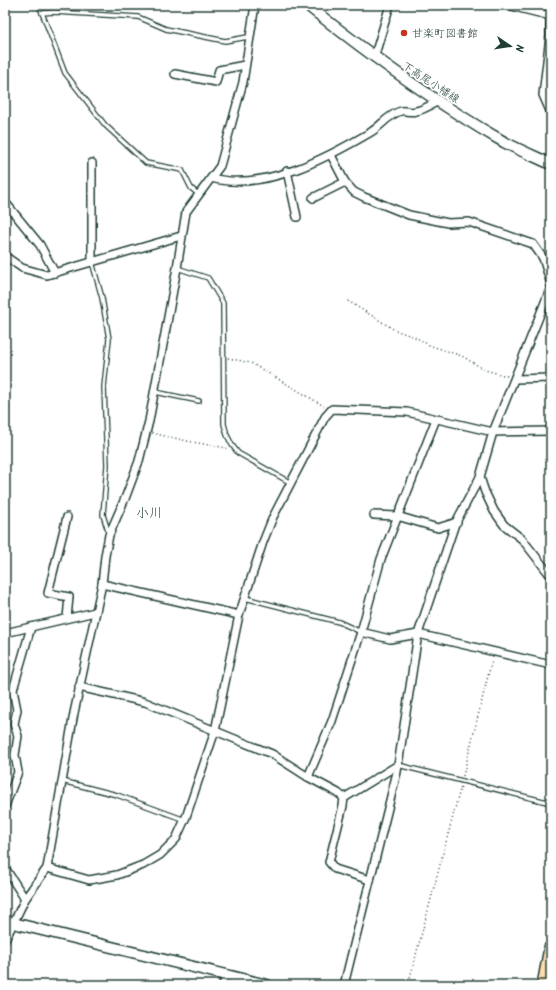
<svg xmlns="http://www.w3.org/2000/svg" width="556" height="990" viewBox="0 0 556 990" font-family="Kalam,'Klee One',sans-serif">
	<rect width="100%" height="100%" fill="#fff"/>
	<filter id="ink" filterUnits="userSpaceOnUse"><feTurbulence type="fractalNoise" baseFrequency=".025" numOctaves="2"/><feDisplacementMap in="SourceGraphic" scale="8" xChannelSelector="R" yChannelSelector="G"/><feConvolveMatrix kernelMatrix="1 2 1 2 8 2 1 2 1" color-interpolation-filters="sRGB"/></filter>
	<g filter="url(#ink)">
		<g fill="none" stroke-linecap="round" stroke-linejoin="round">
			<defs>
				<g id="lane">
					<polyline points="39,5 65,73 105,125 146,163 182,170 191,188 198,194"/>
					<polyline points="42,13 54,12 138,17 166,29 225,41 248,37"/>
					<polyline points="92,262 102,298 109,339 104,387 107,465 103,515 109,534"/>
					<polyline points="177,268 208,278 223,303 224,424 227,435 232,445 238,453 291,483"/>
					<polyline points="155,392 199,401"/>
					<polyline points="245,598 339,622 361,632"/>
					<polyline points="398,765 551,803"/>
					<polyline points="62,781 117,795 185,820"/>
				</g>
				<g id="street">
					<polyline points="507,5 551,16"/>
					<polyline points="550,5 550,36 543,95 551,113"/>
					<polyline points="374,58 390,5"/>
					<polyline points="175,74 216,82 219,70 245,65"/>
					<polyline points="331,155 345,182 354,192 364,197 409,215 448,223 469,222 533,244 543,258 551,284"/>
					<polyline points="92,163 92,262"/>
					<polyline points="287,171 297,217"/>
					<path d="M211 178C264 192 327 158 371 132 381 126 389 114 401 111 405 110 411 113 416 111 423 110 431 105 438 101"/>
					<polyline points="313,198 345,182"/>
					<polyline points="5,202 40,245 55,273"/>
					<polyline points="5,256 22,268 47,275 181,236"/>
					<polyline points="515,379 551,378"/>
					<polyline points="480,477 485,492 494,511 504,525 522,539 551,576"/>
					<polyline points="374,515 397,516 438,528 457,522"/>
					<polyline points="67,517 48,593 69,597 67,618"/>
					<polyline points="102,584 239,615"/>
					<polyline points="361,632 390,639 418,634 551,665"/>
					<polyline points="5,633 95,612"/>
					<polyline points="79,687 145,702 235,739 272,754 308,777 338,793 344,798 343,806 329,862 335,869 370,880"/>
					<polyline points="308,777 332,721 361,632 381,559 436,419"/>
					<polyline points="344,798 398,765"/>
					<polyline points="5,806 18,772 15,755 18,736 14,724 17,710 13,690 31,627"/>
					<polyline points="5,868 25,899"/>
					<polyline points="47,868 89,880 117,875 143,865 160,855 176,839 186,817 215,731 239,615 263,542 273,517 325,417 332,409 407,412 493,432 551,431"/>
					<polyline points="5,940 25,899 47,868 74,713 102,584 105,556 109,535 126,496 139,461 149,421 177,268 186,212 220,166 243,82 255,5"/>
					<polyline points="223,985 226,975"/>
					<polyline points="344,985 397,772 418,634 455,524 480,477 493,432 551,287"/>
				</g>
				<g id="secondary">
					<path d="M307 5C370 55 434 102 504 142 519 150 536 157 551 164"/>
					<polyline points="5,921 267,985"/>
				</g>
				<polyline id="highway" points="544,985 551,948"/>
			</defs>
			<use href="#lane" stroke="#1f3d34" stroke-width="6"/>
			<use href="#street" stroke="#1f3d34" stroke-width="10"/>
			<use href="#secondary" stroke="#1f3d34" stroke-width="13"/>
			<use href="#highway" stroke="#1f3d34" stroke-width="16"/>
			<g stroke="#1f3d34" stroke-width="1.5" stroke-dasharray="1 3" stroke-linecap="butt">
				<polyline points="348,301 395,330 417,338 429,345 462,356 485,370 507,376"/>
				<polyline points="228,358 251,363 324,406"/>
				<polyline points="152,433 187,441 227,448"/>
				<polyline points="463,776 492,660"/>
				<polyline points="408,985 461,786"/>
			</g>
			<use href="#lane" stroke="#fff" stroke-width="3.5"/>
			<use href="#street" stroke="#fff" stroke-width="7"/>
			<use href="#secondary" stroke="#fff" stroke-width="10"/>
			<use href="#highway" stroke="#fedbac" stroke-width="13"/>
		</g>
	</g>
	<circle fill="#c8321e" stroke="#fff" stroke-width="1.5" cx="404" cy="33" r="4"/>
	<g text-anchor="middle" stroke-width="3.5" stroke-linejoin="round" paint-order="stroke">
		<g font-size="11" fill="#1f3d34" stroke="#fff" text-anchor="start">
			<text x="412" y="37">甘楽町図書館</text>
		</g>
		<g font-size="11" fill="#1f3d34" stroke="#fff">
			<text transform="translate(431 82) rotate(33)" y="4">下高尾小幡線</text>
		</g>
		<g font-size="13" fill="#1f3d34" stroke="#fff">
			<text x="149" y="517">小川</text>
		</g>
	</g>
	<rect width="556" height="990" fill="none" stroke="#fff" stroke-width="20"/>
	<rect x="10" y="10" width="536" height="970" fill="none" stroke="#1f3d34" stroke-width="1.5" filter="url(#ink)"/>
	<g transform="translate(510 46) rotate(103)" stroke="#ffffff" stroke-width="3" paint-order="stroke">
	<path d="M0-3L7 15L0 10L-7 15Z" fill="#1f3d34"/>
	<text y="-6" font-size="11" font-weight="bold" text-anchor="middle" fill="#1f3d34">N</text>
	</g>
</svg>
